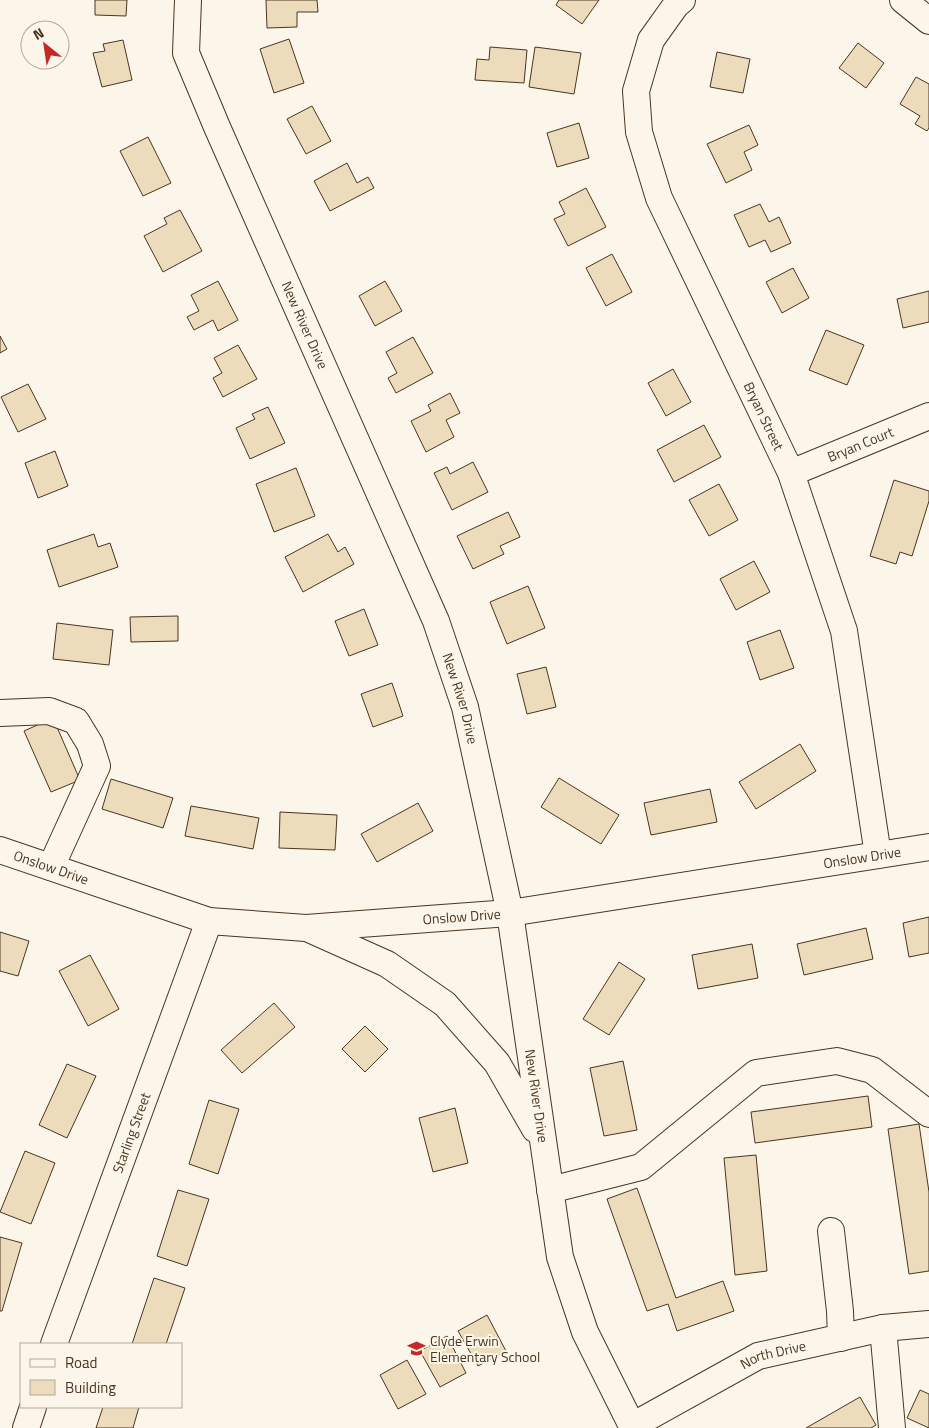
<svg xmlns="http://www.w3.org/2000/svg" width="929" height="1428" viewBox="0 0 929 1428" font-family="'Titillium Web',sans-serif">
	<rect width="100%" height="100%" fill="#fbf6e9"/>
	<g fill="#ecdcbc" stroke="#4a3520">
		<polygon points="95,0 127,0 126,16 95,15"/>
		<polygon points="266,0 317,0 318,12 297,12 297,27 267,28"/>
		<polygon points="559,0 599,0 582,24 556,5"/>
		<polygon points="289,39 304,83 274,93 260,49"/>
		<polygon points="123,40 132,80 102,87 93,53 105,51 103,44"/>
		<polygon points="858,43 884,63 866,88 839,68"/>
		<polygon points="490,47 527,50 524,83 475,80 477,59 489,60"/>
		<polygon points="535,47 581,53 574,94 529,87"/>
		<polygon points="717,52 750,59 743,93 710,87"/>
		<polygon points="916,77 929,84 929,128 927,131 915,124 920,116 900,104"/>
		<polygon points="312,106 331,141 306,154 287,119"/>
		<polygon points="579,123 589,158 557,167 547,133"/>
		<polygon points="749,125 758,145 744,152 752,170 726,183 707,144"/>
		<polygon points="148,137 171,183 143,196 120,151"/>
		<polygon points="347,163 357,183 368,177 374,188 330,211 314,181"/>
		<polygon points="586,188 606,227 568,246 554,219 565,214 559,202"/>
		<polygon points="760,204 769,222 779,217 791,243 771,252 765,240 749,247 734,215"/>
		<polygon points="180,210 202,251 163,272 144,236 167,224 164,218"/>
		<polygon points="612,254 632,292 606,306 586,268"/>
		<polygon points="793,268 809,298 782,313 766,282"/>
		<polygon points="218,281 238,320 218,331 213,320 194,330 187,317 199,311 191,295"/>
		<polygon points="385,281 402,311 375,326 359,296"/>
		<polygon points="929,291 929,322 903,328 897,299"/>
		<polygon points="826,330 864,345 847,385 809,370"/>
		<polygon points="0,336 7,349 0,353"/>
		<polygon points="413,337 433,373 396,393 388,378 397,373 386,352"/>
		<polygon points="238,345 257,379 223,397 213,378 222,373 214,358"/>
		<polygon points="673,369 691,402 666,416 648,383"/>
		<polygon points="28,384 46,419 18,432 1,397"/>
		<polygon points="450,393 460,413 446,420 454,437 426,452 411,421 431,411 428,405"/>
		<polygon points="268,407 285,443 250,459 236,428 255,419 252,414"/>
		<polygon points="704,425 721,457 674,482 657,450"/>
		<polygon points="55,451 68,486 38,498 25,463"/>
		<polygon points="473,462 488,492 452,510 434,473 447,467 450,474"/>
		<polygon points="296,468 315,516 274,532 256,484"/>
		<polygon points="894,480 929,491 929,501 912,556 900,552 896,564 870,556"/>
		<polygon points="719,484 738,520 709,536 689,500"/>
		<polygon points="508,512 520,537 500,546 504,554 473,569 457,536"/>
		<polygon points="94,534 98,547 110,543 118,567 59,587 47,550"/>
		<polygon points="328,534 338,552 345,547 354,564 303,592 285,557"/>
		<polygon points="754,561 770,592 736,610 720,579"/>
		<polygon points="528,586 545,628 507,644 490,602"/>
		<polygon points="364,609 378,645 349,656 335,621"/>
		<polygon points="178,616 178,641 131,642 130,617"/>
		<polygon points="57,623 113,630 109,665 53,659"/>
		<polygon points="780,630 794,668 760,680 747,642"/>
		<polygon points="546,667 556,707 527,714 517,674"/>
		<polygon points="392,683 403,716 373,727 361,694"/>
		<polygon points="53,718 80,780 51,792 24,731"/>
		<polygon points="800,744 816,771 756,809 739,782"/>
		<polygon points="559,778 619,815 601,844 541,807"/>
		<polygon points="111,779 173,798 163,828 102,809"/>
		<polygon points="710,789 717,822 651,835 644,803"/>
		<polygon points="418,803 433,831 377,862 361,834"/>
		<polygon points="191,806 259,818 253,849 185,836"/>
		<polygon points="280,812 337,815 335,850 279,848"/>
		<polygon points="929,917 929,953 909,957 903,923"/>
		<polygon points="866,928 873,959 804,975 797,944"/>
		<polygon points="0,932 29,941 18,976 0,971"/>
		<polygon points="752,944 758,978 698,989 692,955"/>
		<polygon points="90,955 119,1009 88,1026 59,971"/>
		<polygon points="619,962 645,979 609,1035 583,1019"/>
		<polygon points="274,1003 295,1027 242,1073 221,1050"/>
		<polygon points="365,1026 388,1049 365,1072 342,1049"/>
		<polygon points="623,1061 637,1130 604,1136 590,1068"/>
		<polygon points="67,1064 96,1076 67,1138 39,1125"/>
		<polygon points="868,1096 872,1127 755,1143 751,1112"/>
		<polygon points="209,1100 239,1109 218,1174 189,1164"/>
		<polygon points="455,1108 468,1163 433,1172 419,1118"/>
		<polygon points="919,1124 929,1192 929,1271 909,1274 888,1129"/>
		<polygon points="25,1151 55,1163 31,1224 0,1212"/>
		<polygon points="756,1155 767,1271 735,1275 724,1158"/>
		<polygon points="637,1188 676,1298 723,1281 734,1311 677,1331 668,1304 647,1311 607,1199"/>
		<polygon points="178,1190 209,1199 187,1266 157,1256"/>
		<polygon points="0,1237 22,1243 2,1311 0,1311"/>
		<polygon points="154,1278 185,1288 166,1344 132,1344"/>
		<polygon points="487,1315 506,1351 478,1366 458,1331"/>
		<polygon points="447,1336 466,1373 440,1387 420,1351"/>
		<polygon points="407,1360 426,1394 398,1409 380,1375"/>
		<polygon points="920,1390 929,1394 929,1428 907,1418"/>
		<polygon points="860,1397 876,1425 871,1428 806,1428"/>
		<polygon points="103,1407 139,1407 133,1428 96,1428"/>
	</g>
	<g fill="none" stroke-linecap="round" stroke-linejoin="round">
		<defs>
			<g id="minor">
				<path id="s1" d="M188 0 186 53 217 127 436 621 465 707 510 913 560 1257 585 1332 633 1428"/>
				<path id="s2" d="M682 0 676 5 651 40 636 91 639 132 659 198 791 473 844 631 878 855"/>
				<polyline points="903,0 929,21"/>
				<path id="s3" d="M791 473 929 416"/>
				<polyline points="0,713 49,711 76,721 90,744 97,766 51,867"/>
				<path id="s4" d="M0 850 209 921 306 928 510 913 929 847"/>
				<polyline points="309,929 387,964 445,1004 497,1063 535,1129"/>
				<polyline points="550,1190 641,1167 756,1073 837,1061 872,1070 929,1114"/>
				<polyline points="831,1231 840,1311 841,1338"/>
				<polyline points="883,1328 892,1428"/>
				<path id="s5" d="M54 1344 209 921"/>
				<path id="s6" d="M632 1426 758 1356 883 1328 929 1324"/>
				<polyline points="26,1428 33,1407"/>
			</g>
		</defs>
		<use href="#minor" stroke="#4a3520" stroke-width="28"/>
		<use href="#minor" stroke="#fbf6e9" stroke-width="26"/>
	</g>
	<defs>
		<symbol id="school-bare" viewBox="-9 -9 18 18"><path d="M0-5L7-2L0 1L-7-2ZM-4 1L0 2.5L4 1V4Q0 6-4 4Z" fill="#c62828" stroke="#fbf6e9" stroke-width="2.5" paint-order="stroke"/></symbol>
	</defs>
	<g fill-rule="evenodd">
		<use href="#school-bare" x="404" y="1336" width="25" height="25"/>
	</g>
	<g text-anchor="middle" stroke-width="4" stroke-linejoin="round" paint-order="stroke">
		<g font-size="14" fill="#4a3520" stroke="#fbf6e9">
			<text dy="5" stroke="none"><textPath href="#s1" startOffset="350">New River Drive</textPath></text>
			<text dy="5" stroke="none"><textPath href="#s2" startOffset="456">Bryan Street</textPath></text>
			<text dy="5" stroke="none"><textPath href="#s3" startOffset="75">Bryan Court</textPath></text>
			<text dy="5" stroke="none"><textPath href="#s1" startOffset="755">New River Drive</textPath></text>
			<text dy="5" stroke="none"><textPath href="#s4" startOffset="879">Onslow Drive</textPath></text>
			<text dy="5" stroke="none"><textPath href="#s4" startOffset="54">Onslow Drive</textPath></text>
			<text dy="5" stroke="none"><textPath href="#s4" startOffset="474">Onslow Drive</textPath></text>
			<text dy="5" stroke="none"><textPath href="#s1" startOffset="1160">New River Drive</textPath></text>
			<text dy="5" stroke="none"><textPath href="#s5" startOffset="225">Starling Street</textPath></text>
			<text dy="5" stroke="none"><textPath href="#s6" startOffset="159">North Drive</textPath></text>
		</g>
		<g font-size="14" fill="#4a3520" stroke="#fbf6e9" text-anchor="start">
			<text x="430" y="1346">Clyde Erwin<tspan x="430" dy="16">Elementary School</tspan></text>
		</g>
	</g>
	<rect x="20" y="1343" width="162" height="65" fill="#fbf6e9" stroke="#b4a999"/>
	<rect x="30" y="1359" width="25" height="8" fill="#fbf6e9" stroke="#b4a999"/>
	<text x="65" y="1368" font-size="15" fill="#4a3520">Road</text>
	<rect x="30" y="1380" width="25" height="15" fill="#ecdcbc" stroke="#b4a999"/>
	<text x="65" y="1393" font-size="15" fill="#4a3520">Building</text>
	<g transform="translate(45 45) rotate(330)"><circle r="24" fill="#fbf6e9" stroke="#b4a999"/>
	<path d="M0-4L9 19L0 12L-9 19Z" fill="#c62828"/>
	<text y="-8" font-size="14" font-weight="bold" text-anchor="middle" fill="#4a3520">N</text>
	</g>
</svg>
